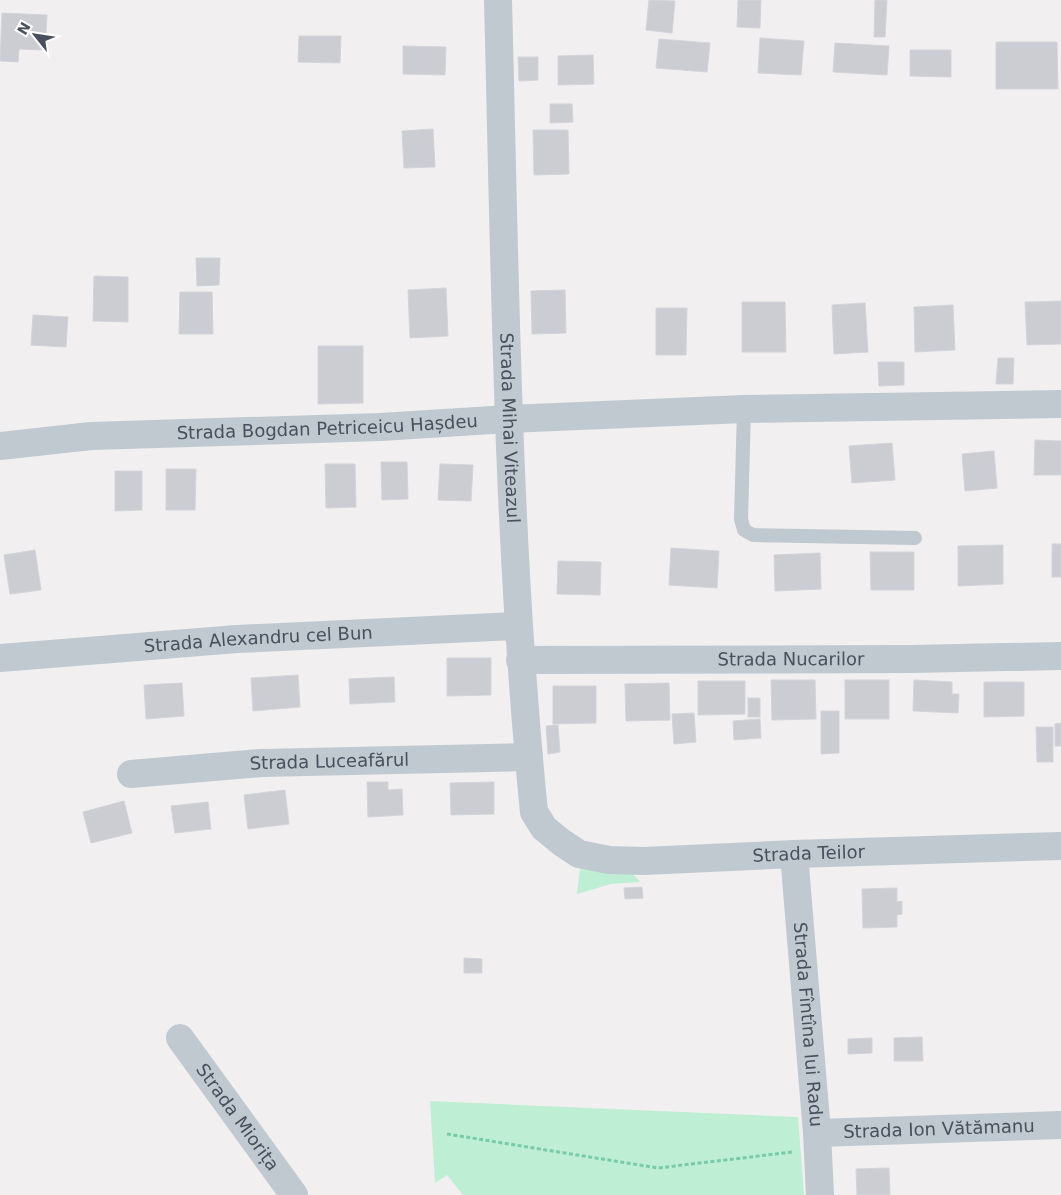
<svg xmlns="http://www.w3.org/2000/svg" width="1061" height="1195" viewBox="0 0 1061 1195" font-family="'DejaVu Sans',sans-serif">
	<rect width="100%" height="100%" fill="#f1efef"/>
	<g fill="#beeed4">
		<polygon points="580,869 632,873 640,882 611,884 577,894"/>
		<polygon points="430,1101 798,1117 804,1195 463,1195 447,1175 435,1183"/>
	</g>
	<g fill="#cccdd3" stroke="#d3d4da">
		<polygon points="649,0 675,1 672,33 646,30"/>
		<polygon points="738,0 761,0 760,28 737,27"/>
		<polygon points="875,0 887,0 885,37 874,37"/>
		<polygon points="2,13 47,15 45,50 19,49 18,62 0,61"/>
		<polygon points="299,36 341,36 340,63 298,62"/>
		<polygon points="760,38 804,41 801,75 758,73"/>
		<polygon points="659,39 710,43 707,72 656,68"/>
		<polygon points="996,42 1057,42 1058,89 996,89"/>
		<polygon points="835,43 889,46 887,75 833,72"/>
		<polygon points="403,46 446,47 445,75 403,74"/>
		<polygon points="910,50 951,50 951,77 910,76"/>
		<polygon points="593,55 594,84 558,85 558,56"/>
		<polygon points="518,57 538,57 538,80 519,81"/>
		<polygon points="550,104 572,104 573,122 550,123"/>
		<polygon points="433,129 435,167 404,168 402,131"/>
		<polygon points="533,130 568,130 569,174 534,175"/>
		<polygon points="196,258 220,258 219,285 197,286"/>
		<polygon points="94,276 128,277 128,322 93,321"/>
		<polygon points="446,288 448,336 410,338 408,290"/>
		<polygon points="565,290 566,333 532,334 531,291"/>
		<polygon points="180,292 212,292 213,334 179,334"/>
		<polygon points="1061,301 1061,344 1027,345 1025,302"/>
		<polygon points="742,302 785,302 786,352 742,352"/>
		<polygon points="865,303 868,352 834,354 832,305"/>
		<polygon points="953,305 955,350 915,352 914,307"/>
		<polygon points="656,308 687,308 686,355 656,355"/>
		<polygon points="33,315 68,317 66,347 31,345"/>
		<polygon points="318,346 363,346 363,403 318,404"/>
		<polygon points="998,358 1014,358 1013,384 996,384"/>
		<polygon points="878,362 904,362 904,385 879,386"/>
		<polygon points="1035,440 1061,441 1061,475 1034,475"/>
		<polygon points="892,443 895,480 852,483 849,446"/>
		<polygon points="994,451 997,488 965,491 962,454"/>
		<polygon points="381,462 407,462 408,499 382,500"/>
		<polygon points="325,464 355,464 356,507 326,508"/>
		<polygon points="440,464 473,465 471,501 438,500"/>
		<polygon points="166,469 196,469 195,510 166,510"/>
		<polygon points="115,471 142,471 142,510 115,511"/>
		<rect x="1052" y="544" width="9" height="33"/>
		<polygon points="1003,545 1003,584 958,586 958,546"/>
		<polygon points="671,548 719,551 717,588 669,585"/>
		<polygon points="35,550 41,590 10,594 4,555"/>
		<polygon points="870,552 914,552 914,590 871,590"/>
		<polygon points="820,553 821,589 775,591 774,555"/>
		<polygon points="558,561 601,562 600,595 557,594"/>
		<polygon points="447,658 491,658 491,695 447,696"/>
		<polygon points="298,675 300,707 253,711 251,678"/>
		<polygon points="394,677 395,702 350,704 349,679"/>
		<polygon points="771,680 815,680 816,719 772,720"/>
		<rect x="845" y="680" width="44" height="39"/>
		<polygon points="914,680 952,682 952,694 959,694 958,713 913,711"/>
		<polygon points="698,681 745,681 745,714 698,715"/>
		<polygon points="984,682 1024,682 1024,716 984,717"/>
		<polygon points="182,683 184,716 146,719 144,685"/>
		<polygon points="669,683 670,720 626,721 625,684"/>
		<polygon points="553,686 596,686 596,723 553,724"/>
		<rect x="748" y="698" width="12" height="19"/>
		<polygon points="821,711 839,711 839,753 821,754"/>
		<polygon points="694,713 696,742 674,744 672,714"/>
		<polygon points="760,719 761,738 734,740 733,721"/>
		<polygon points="1061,723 1061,746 1055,746 1055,724"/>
		<polygon points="558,725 560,752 548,754 546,726"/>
		<polygon points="1036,727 1053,727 1053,762 1037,762"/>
		<polygon points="367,782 388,782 388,790 402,789 403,815 368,817"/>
		<polygon points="494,782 494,814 451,815 450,783"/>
		<polygon points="285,790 289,824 248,829 244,795"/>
		<polygon points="124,801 132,833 91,843 83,812"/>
		<polygon points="208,802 211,829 175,833 171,806"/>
		<polygon points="642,887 643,898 625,899 624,888"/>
		<polygon points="897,888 897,902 902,901 902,914 897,915 897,927 863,928 862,889"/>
		<polygon points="464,958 482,959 482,973 464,973"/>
		<polygon points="922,1037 923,1061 894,1061 894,1038"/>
		<polygon points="872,1038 872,1053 848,1054 848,1039"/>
		<polygon points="889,1168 890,1195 857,1195 856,1169"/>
	</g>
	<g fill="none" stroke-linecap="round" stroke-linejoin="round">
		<polyline stroke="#77cba8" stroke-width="3" stroke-dasharray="4 2.5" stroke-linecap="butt" points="447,1134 658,1168 792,1152"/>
		<polyline stroke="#c0c8d0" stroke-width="14" points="744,409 741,519 744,530 753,535 915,538"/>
		<g stroke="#c0c8d0" stroke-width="28">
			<path id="s1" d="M498 0C505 271 507 542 534 812L544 828 561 842 579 854 609 860 644 861 794 854 1061 846"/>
			<path id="s2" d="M0 446 91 436 381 427 508 419 744 409 1061 404"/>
			<path id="s3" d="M0 658 237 639 517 626"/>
			<path id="s4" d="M520 660 912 659 1061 656"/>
			<path id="s5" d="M131 774 261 763 529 757"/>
			<path id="s6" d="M794 854 817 1133 820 1195"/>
			<path id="s7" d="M180 1038 294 1195"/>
			<path id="s8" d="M817 1133 1061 1125"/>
		</g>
	</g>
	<g text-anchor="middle" stroke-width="5" stroke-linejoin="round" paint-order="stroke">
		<g font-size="18" fill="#47505c" stroke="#fff">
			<text dy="6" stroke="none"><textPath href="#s2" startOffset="328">Strada Bogdan Petriceicu Hașdeu</textPath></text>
			<text dy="6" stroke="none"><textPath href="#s1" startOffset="428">Strada Mihai Viteazul</textPath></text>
			<text dy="6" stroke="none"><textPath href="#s3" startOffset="259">Strada Alexandru cel Bun</textPath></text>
			<text dy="6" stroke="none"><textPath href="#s4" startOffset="271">Strada Nucarilor</textPath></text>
			<text dy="6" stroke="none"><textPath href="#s5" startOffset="199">Strada Luceafărul</textPath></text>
			<text dy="6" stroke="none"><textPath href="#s1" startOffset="1106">Strada Teilor</textPath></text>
			<text dy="6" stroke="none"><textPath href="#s6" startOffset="171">Strada Fîntîna lui Radu</textPath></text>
			<text dy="6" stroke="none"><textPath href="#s7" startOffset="98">Strada Miorița</textPath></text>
			<text dy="6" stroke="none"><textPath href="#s8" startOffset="122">Strada Ion Vătămanu</textPath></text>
		</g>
	</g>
	<g transform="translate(35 35) rotate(300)" stroke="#ffffff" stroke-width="4" paint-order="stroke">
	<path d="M0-4L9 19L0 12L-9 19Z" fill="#47505c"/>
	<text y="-8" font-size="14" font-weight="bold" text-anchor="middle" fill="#47505c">N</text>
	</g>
</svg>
